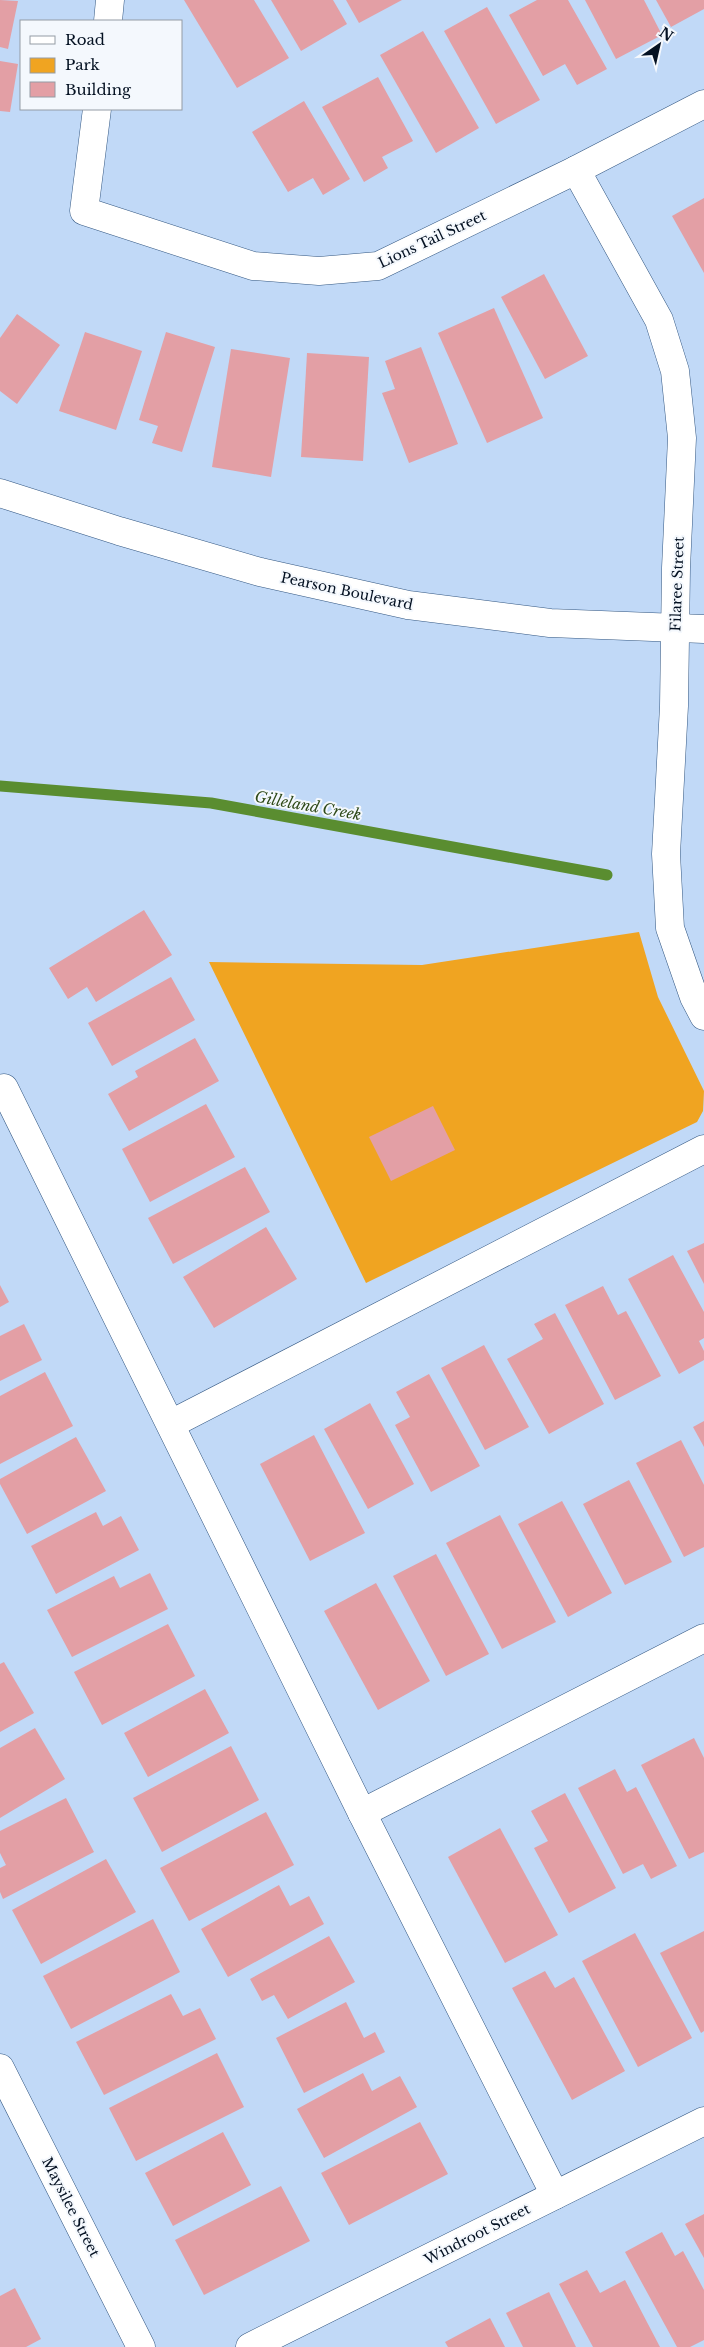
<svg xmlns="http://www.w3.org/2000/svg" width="704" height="2347" viewBox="0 0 704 2347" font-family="'Libre Baskerville',serif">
	<rect width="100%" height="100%" fill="#c1d9f7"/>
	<polygon fill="#f0a421" points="639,932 658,997 704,1091 703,1111 697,1122 366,1283 209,962 422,965"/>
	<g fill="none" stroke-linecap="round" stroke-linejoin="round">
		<polyline stroke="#5a8d30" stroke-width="11" points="0,786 211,803 607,875"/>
	</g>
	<g fill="#e39fa5">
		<polygon points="0,0 18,1 8,49 0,47"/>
		<polygon points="184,0 254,0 289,58 237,88"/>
		<polygon points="271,0 333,0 347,24 301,51"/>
		<polygon points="346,0 402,0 359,23"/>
		<polygon points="537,0 568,0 607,69 577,85 565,64 543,76 509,15"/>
		<polygon points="585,0 644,0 662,35 616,59"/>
		<polygon points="656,0 704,0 704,9 671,27"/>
		<polygon points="487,7 540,100 496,124 444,31"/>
		<polygon points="423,31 479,128 436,153 380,55"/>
		<polygon points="0,61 18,64 10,112 0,111"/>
		<polygon points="378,77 413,141 382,157 388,168 364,182 322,107"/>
		<polygon points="304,101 350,179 323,195 313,178 288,192 252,132"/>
		<polygon points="704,198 704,273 672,216"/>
		<polygon points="544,274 588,356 545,379 501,297"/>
		<polygon points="494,308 543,418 487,443 438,333"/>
		<polygon points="17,314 60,345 17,404 0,391 0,338"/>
		<polygon points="85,332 142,351 116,430 59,411"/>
		<polygon points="166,332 215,347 182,452 152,443 158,426 139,420"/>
		<polygon points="421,347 458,444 409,463 382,393 395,389 385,361"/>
		<polygon points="231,349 290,358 271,477 212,467"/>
		<polygon points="307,353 369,357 363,461 301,457"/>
		<polygon points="144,910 172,955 96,1002 87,987 68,999 49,968"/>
		<polygon points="171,977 195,1020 112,1066 88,1023"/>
		<polygon points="195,1038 219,1081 129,1131 108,1094 138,1077 135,1071"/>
		<polygon points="206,1104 235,1157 150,1202 122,1149"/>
		<polygon points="433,1106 455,1150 391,1181 369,1137"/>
		<polygon points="245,1167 270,1212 173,1264 148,1218"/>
		<polygon points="266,1227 297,1279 214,1328 183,1277"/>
		<polygon points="704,1243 704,1284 687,1251"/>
		<polygon points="673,1255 704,1312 704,1338 699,1341 704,1351 704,1360 679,1374 628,1279"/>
		<polygon points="0,1285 9,1302 0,1307"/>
		<polygon points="603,1286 618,1315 626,1311 661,1376 615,1400 565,1305"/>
		<polygon points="555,1313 604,1404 549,1434 507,1359 543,1339 534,1324"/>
		<polygon points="24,1324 42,1360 0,1381 0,1336"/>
		<polygon points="484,1345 529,1427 485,1450 441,1368"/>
		<polygon points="45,1372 73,1426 0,1464 0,1396"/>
		<polygon points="429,1374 480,1466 431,1492 395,1425 410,1417 396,1392"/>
		<polygon points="370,1403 414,1484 368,1509 324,1429"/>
		<polygon points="704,1421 704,1447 693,1427"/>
		<polygon points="314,1435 365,1533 310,1561 260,1464"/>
		<polygon points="76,1437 106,1491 27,1534 0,1484 0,1479"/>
		<polygon points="681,1440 704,1485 704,1547 684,1557 636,1463"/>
		<polygon points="629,1480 672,1562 625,1585 583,1504"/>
		<polygon points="562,1501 612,1593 568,1617 518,1524"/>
		<polygon points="96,1512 103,1526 121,1516 139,1550 56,1594 31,1546"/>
		<polygon points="500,1515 556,1622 502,1649 446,1543"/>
		<polygon points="436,1554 489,1654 446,1676 393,1576"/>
		<polygon points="150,1573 168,1609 72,1657 47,1610 114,1576 120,1588"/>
		<polygon points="376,1583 430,1681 378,1710 324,1611"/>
		<polygon points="168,1624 195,1676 102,1725 74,1672"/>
		<polygon points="4,1662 34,1713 0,1732 0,1664"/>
		<polygon points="205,1689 229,1733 148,1777 124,1733"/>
		<polygon points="35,1728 65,1779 0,1818 0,1748"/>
		<polygon points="694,1738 704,1758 704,1852 689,1859 641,1765"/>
		<polygon points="231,1746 259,1800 162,1852 133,1798"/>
		<polygon points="615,1769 627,1792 636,1787 677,1866 651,1879 643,1864 623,1874 578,1788"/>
		<polygon points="565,1793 616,1888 569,1913 534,1848 548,1841 531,1811"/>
		<polygon points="66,1798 94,1852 3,1899 0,1892 0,1868 6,1865 0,1853 0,1831"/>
		<polygon points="266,1812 294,1865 189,1921 160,1868"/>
		<polygon points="500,1828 558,1935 505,1963 448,1857"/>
		<polygon points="106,1859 136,1912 41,1964 12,1910"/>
		<polygon points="279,1885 290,1906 309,1896 324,1924 228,1977 201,1929"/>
		<polygon points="153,1919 180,1972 71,2029 43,1976"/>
		<polygon points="704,1931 704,2031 701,2033 660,1953"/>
		<polygon points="635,1933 692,2038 638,2067 582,1961"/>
		<polygon points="329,1936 355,1982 288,2019 274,1995 262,2001 250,1979"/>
		<polygon points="545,1971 555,1988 574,1977 625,2071 572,2100 512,1988"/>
		<polygon points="171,1994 183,2016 200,2008 216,2039 104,2095 76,2042"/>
		<polygon points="346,2002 364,2038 375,2032 385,2052 304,2093 276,2038"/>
		<polygon points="217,2053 244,2107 136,2161 109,2108"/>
		<polygon points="363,2073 372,2091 400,2076 417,2107 324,2158 297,2109"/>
		<polygon points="420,2122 448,2174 349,2225 321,2173"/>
		<polygon points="223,2132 251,2185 173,2226 145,2173"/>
		<polygon points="281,2186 310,2241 204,2295 175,2240"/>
		<polygon points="704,2214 704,2258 685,2224"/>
		<polygon points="662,2232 675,2256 683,2251 704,2290 704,2340 690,2347 677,2347 625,2252"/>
		<polygon points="587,2270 600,2293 625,2280 660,2347 593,2347 559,2284"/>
		<polygon points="15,2288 41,2339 26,2347 0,2347 0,2296"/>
		<polygon points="549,2292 576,2347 523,2347 506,2313"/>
		<polygon points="490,2318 505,2347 448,2347 445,2342"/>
	</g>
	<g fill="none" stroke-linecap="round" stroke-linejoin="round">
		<defs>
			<g id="minor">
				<polyline points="108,21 110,0"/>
				<polyline points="97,109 84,211 253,266 319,271 378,266 576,170 704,104"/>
				<polyline points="576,170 659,320 675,371 682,438 676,568 674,706 666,854 670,928 694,997 704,1016"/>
				<polyline points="0,493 119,531 260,572 408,605 550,623 704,629"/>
				<polyline points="0,1090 4,1088 362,1813 555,2195"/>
				<polyline points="171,1424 704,1149"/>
				<polyline points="362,1813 704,1638"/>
				<polyline points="0,2068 141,2347"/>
				<polyline points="250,2347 704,2121"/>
			</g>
		</defs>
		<use href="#minor" stroke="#335782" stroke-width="29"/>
		<use href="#minor" stroke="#fff" stroke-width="28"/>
	</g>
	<g text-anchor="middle" stroke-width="4" stroke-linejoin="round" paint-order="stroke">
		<g font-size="14" fill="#041122" stroke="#f4f8fd">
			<text transform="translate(432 239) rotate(-25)" y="5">Lions Tail Street</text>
			<text transform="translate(677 584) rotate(-88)" y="5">Filaree Street</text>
			<text transform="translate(347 591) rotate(12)" y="5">Pearson Boulevard</text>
			<text transform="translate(71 2207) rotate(63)" y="5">Maysilee Street</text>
			<text transform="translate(477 2234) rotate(-27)" y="5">Windroot Street</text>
		</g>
		<g font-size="15" font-style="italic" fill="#2f4a1a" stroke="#f4f8fd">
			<text transform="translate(308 806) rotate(10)" y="5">Gilleland Creek</text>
		</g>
	</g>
	<rect x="20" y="20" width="162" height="90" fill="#f4f8fd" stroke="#949ca5"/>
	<rect x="30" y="36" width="25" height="8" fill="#ffffff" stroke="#949ca5"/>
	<text x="65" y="45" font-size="15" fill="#041122">Road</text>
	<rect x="30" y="58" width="25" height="15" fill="#f0a421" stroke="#949ca5"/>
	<text x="65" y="70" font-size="15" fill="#041122">Park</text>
	<rect x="30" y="82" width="25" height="15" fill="#e39fa5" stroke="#949ca5"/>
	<text x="65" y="95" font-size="15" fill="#041122">Building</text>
	<g transform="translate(659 45) rotate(34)" stroke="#f4f8fd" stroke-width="4" paint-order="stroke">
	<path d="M0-4L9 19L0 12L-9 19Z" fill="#041122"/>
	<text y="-8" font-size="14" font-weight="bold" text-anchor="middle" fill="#041122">N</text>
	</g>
</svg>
